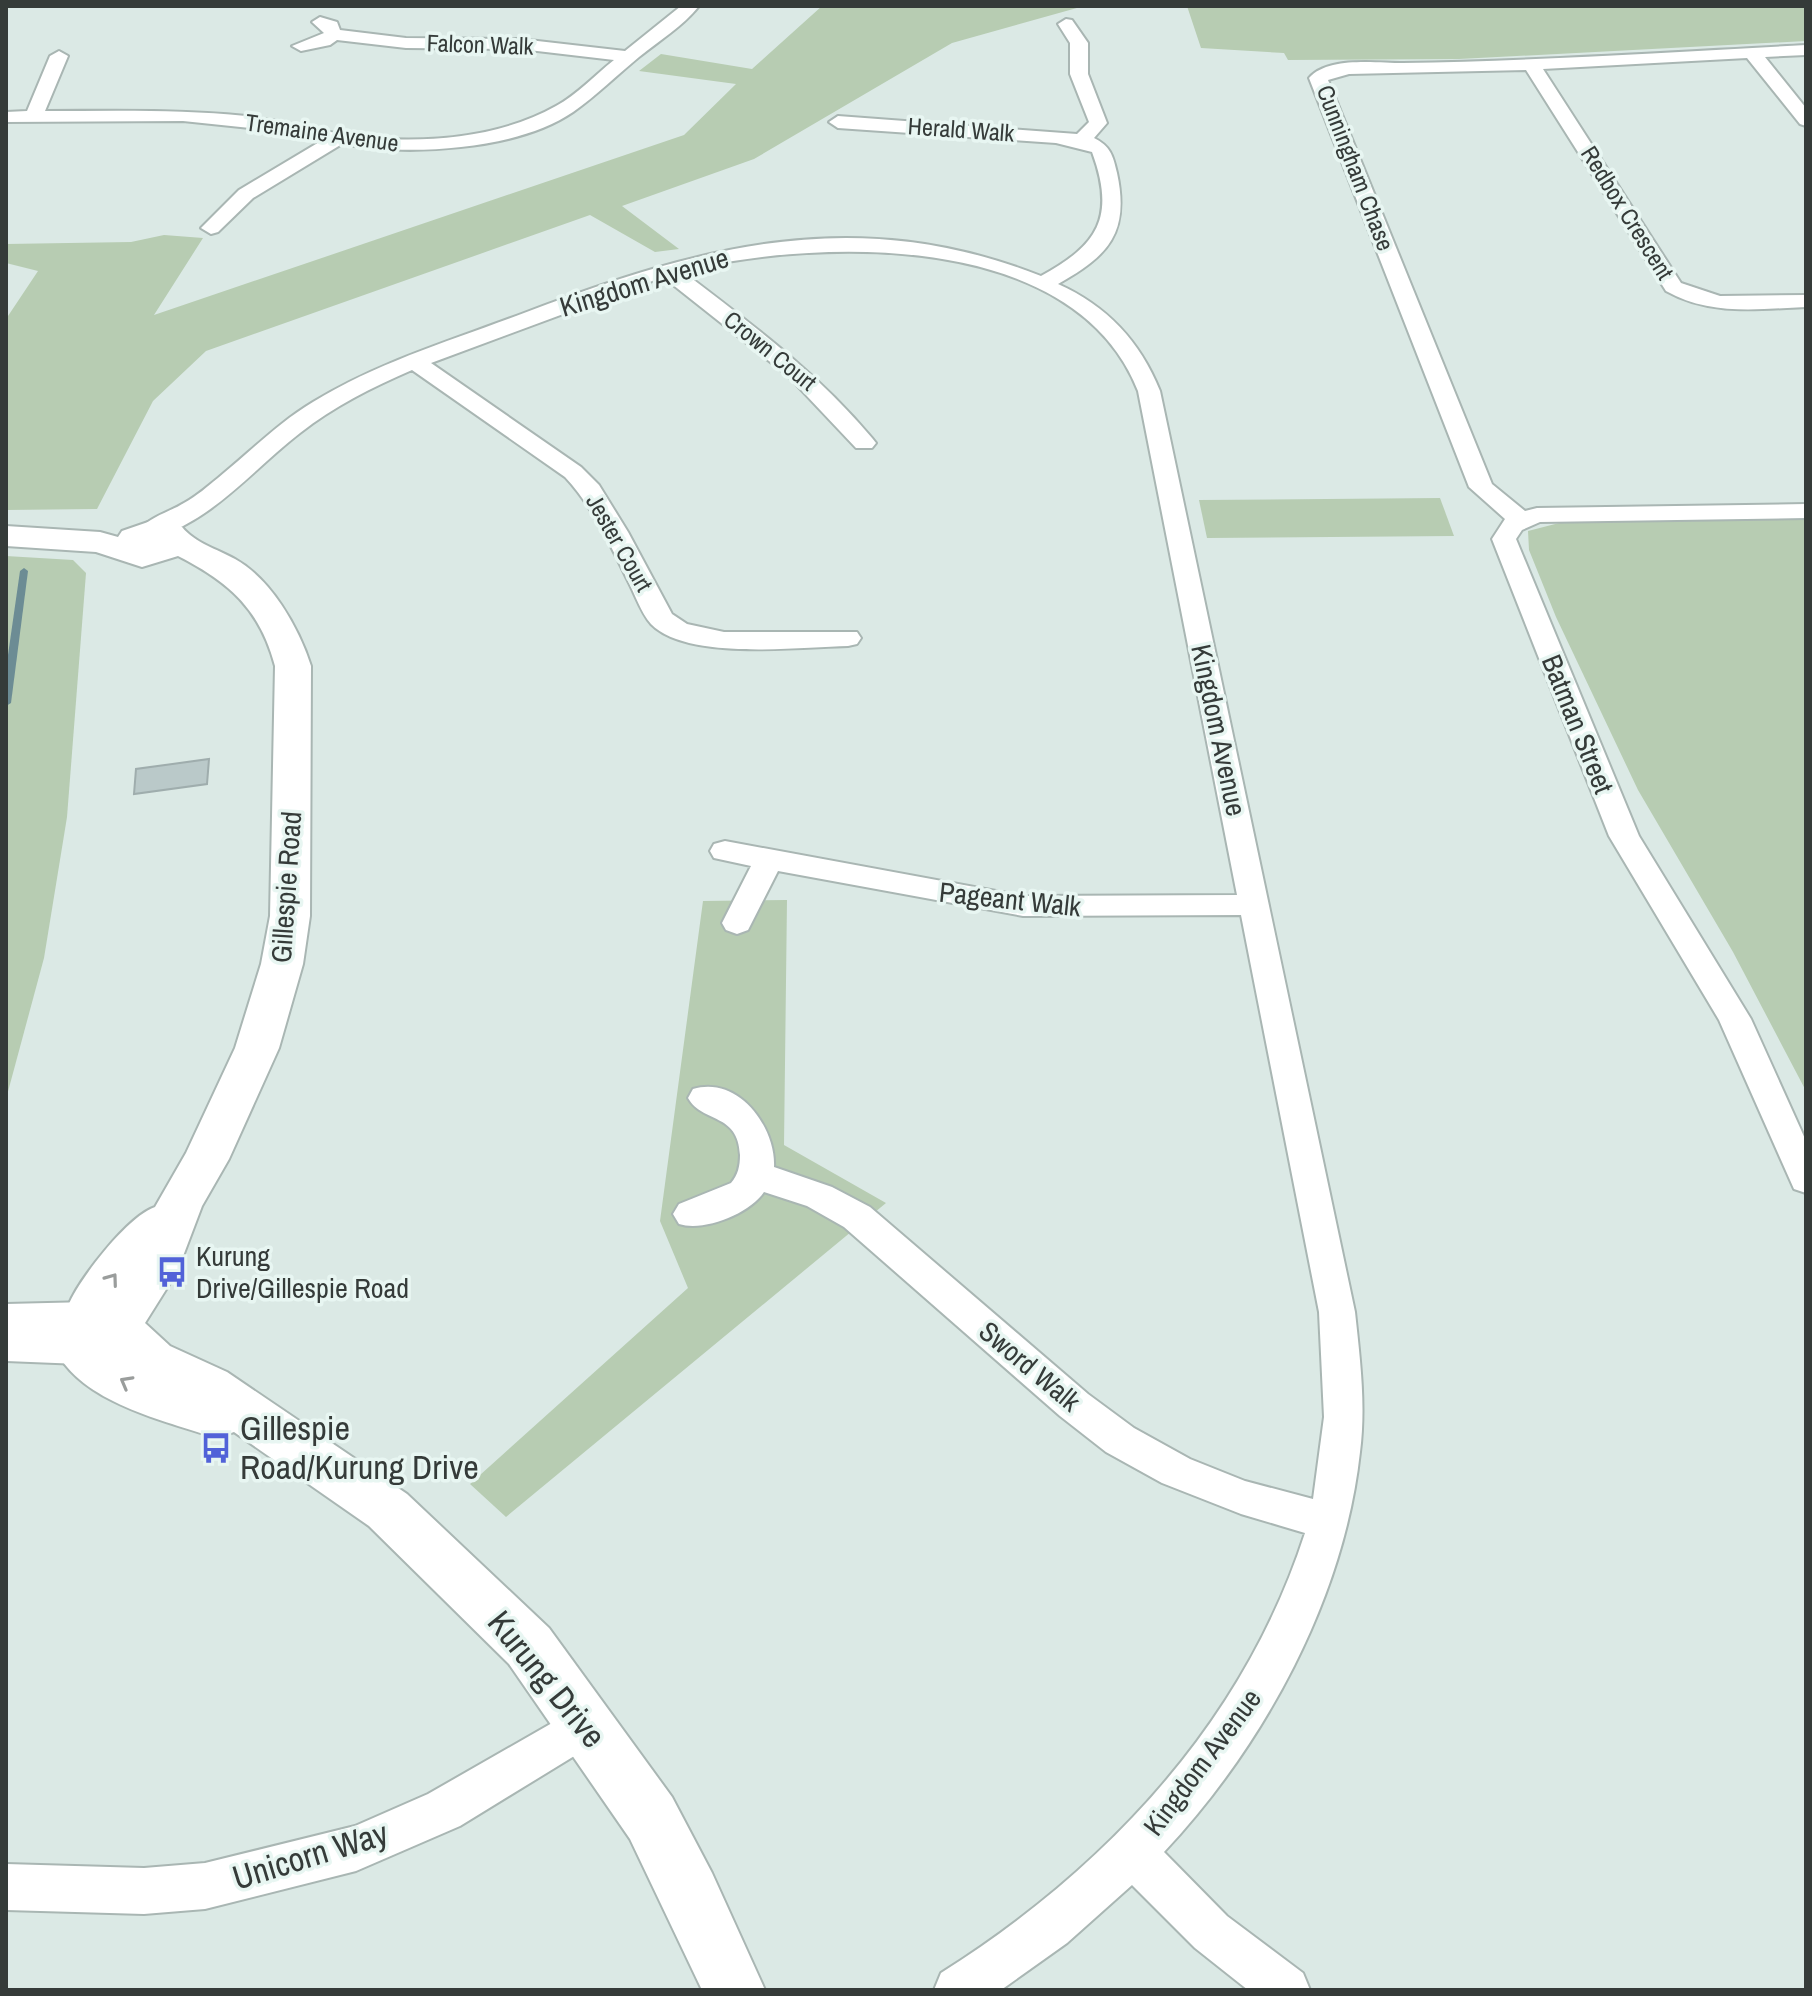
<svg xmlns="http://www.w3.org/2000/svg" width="1812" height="1996" viewBox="0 0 1812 1996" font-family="'Archivo Narrow',sans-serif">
	<rect width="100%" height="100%" fill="#dbe9e5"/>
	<g fill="#b7ccb2">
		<polygon points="822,6 1084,6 952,43 754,159 622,206 679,249 655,252 590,215 206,351 153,401 97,509 6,510 6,319 38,271 6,263 6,244 131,242 164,235 203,238 154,315 684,135 736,84 639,71 661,54 752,69"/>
		<polygon points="1187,6 1806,6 1806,41 1459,59 1288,60 1284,53 1201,48"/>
		<polygon points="1440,498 1454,536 1207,538 1199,500"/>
		<polygon points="1806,517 1806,1091 1733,952 1638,790 1556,617 1529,550 1528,531 1563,522"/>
		<polygon points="6,556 73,560 86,573 67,817 44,958 6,1099"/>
		<polygon points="787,900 784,1145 886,1203 506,1517 470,1484 688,1288 660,1221 703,901"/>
	</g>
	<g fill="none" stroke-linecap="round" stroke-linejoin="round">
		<polygon fill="#6c8c94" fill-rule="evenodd" points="24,568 28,571 11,703 6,706 6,669 20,571"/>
	</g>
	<polygon fill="#bac9c9" stroke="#9fadad" stroke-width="2" points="209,759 207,784 134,794 136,769"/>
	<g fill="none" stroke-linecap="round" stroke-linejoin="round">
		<defs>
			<g id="minor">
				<path d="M681 6H699C683 26 659 41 639 57 617 75 596 96 573 112 516 151 407 156 342 144L253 198 218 232 211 234 201 228 239 190 321 141 250 128 183 121 6 122V112L27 111 50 56 59 51 68 56 45 111C112 111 179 109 246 116 289 121 330 135 372 138 433 143 503 136 556 106 577 95 595 75 614 60L520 49 406 48 337 40 330 45 301 51 292 46 324 33 312 22 320 17 337 22 340 30 406 38 520 39 625 51Z"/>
				<path d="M1066 19 1072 20 1088 43V74L1107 123 1094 138C1110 146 1113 155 1117 173 1130 233 1108 256 1058 284 1107 306 1140 341 1160 391L1355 1312C1360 1358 1366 1406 1360 1452 1344 1599 1264 1745 1164 1852L1227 1916 1303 1973 1310 1990H1248L1195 1948 1132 1885 1067 1943 1001 1990H934L941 1973C1107 1868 1244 1722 1305 1533L1241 1514 1162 1483 1106 1452 1060 1416 844 1227 807 1206 764 1192C749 1214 704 1232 679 1224L673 1214 679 1204 731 1183C738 1175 740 1166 740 1155 738 1112 703 1124 688 1098L693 1089C738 1075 776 1127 774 1167L832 1187 870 1207 1088 1394 1134 1428 1190 1459 1245 1481 1313 1499 1324 1417 1319 1312 1241 915 1023 916 778 871 748 930 737 934 726 930 722 923 751 866 714 858 710 851 714 844 725 841 1023 896 1237 895 1138 391C1075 230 820 238 682 271 750 323 817 372 872 438L876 443 872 448H856L788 376 663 277 431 363 581 467 599 485 628 532 672 614 687 624 724 632H857L861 638 857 644 848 646C800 647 687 661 651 624 641 613 635 594 628 581 610 544 593 507 565 477L412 370C373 387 334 406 300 433 254 468 210 524 151 538L139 531C148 517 170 512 184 503 197 496 208 486 218 478 250 452 278 423 313 402 378 362 453 340 524 313 701 246 856 203 1041 276 1098 245 1116 217 1092 152L1056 143 838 128 829 122 838 116 1077 134 1089 122 1070 74V43L1058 24Z"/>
				<path d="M1806 45V55L1765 57 1806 108V126L1800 124 1747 58 1543 69 1681 283 1720 296 1806 295V307C1758 309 1710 316 1666 291L1526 70 1349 74 1328 80 1492 484 1525 511 1537 508 1806 504V518L1540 522 1522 530 1516 539 1639 836 1751 1019 1806 1141V1193L1794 1189 1719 1020 1609 836 1492 539 1505 519 1469 487 1309 78C1328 56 1376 63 1403 63 1537 61 1672 52 1806 45Z"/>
				<path d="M89 1302 119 1311 125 1322 119 1333C101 1339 81 1332 61 1333L93 1338 99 1349 93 1360 80 1364 6 1361V1304Z"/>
				<polygon points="587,1703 602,1709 609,1724 602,1739 460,1826 356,1871 205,1909 144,1914 6,1910 6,1864 144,1868 205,1863 355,1826 428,1794"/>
			</g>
			<path id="tertiary" d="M151 521 182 527C195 543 217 549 235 559 271 579 299 628 311 666L310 916 303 964 279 1048 229 1159 202 1206 177 1272 145 1323 170 1346 227 1372 407 1494 549 1628 672 1797 712 1873 765 1990H702L630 1839 509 1664 369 1526 234 1432 216 1438C163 1420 82 1403 55 1349 59 1335 62 1319 68 1306 79 1279 128 1216 155 1207L186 1153 235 1048 261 964 270 916 275 666C260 609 229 582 178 556L142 567 96 552 6 546V526L100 532 118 537 122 531Z"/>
		</defs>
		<use href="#minor" stroke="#a9b6b3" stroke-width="4"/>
		<use href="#tertiary" stroke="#a9b6b3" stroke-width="4"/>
		<use href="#minor" fill="#fff" fill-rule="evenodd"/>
		<use href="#tertiary" fill="#fff" fill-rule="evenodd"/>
	</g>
	<defs><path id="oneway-chevron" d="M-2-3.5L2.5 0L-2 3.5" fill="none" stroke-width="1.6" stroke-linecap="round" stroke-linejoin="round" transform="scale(2)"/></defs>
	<g stroke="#9a9d9c">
		<use href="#oneway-chevron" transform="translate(112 1279) rotate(-54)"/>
		<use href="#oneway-chevron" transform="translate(126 1382) rotate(-151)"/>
	</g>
	<defs>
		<symbol id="bus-bare" viewBox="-9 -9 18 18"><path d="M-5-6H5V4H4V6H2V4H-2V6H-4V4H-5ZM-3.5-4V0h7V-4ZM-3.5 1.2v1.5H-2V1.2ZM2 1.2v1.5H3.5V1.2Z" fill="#5162d8" stroke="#e8f6f2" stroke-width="2.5" paint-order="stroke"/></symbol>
	</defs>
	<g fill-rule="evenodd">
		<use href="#bus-bare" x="150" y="1250" width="44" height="44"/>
		<use href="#bus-bare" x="194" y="1426" width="44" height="44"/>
	</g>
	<g text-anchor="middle" stroke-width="7" stroke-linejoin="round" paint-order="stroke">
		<g font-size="24" fill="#353b39" stroke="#e8f6f2">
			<text transform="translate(480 45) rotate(2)" y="8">Falcon Walk</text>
			<text transform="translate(961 130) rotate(4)" y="8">Herald Walk</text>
			<text transform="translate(322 133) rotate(8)" y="8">Tremaine Avenue</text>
			<text transform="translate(1355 168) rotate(69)" y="8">Cunningham Chase</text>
			<text transform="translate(1627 213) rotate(58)" y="8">Redbox Crescent</text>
			<text transform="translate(770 351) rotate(39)" y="8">Crown Court</text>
			<text transform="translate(619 543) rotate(60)" y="8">Jester Court</text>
		</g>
		<g font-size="28" fill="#353b39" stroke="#e8f6f2">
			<text transform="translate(644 282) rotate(-17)" y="10">Kingdom Avenue</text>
			<text transform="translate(1578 724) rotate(68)" y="10">Batman Street</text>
			<text transform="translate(1219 730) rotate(78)" y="10">Kingdom Avenue</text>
			<text transform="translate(286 887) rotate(-86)" y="10">Gillespie Road</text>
			<text transform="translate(1010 899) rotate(6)" y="10">Pageant Walk</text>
			<text transform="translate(1030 1366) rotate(40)" y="10">Sword Walk</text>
			<text transform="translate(1202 1762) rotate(-53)" y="10">Kingdom Avenue</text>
		</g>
		<g font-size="28" fill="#353b39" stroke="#e8f6f2" text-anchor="start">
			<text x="196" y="1266">Kurung<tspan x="196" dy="32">Drive/Gillespie Road</tspan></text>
		</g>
		<g font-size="34" fill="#353b39" stroke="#e8f6f2" text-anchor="start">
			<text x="240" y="1440">Gillespie<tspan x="240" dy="39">Road/Kurung Drive</tspan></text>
		</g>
		<g font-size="34" fill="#353b39" stroke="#e8f6f2">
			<text transform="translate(547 1679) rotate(51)" y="12">Kurung Drive</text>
			<text transform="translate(310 1855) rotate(-17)" y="12">Unicorn Way</text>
		</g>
	</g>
	<rect width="1812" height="1996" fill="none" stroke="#353b39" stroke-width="16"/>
</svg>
